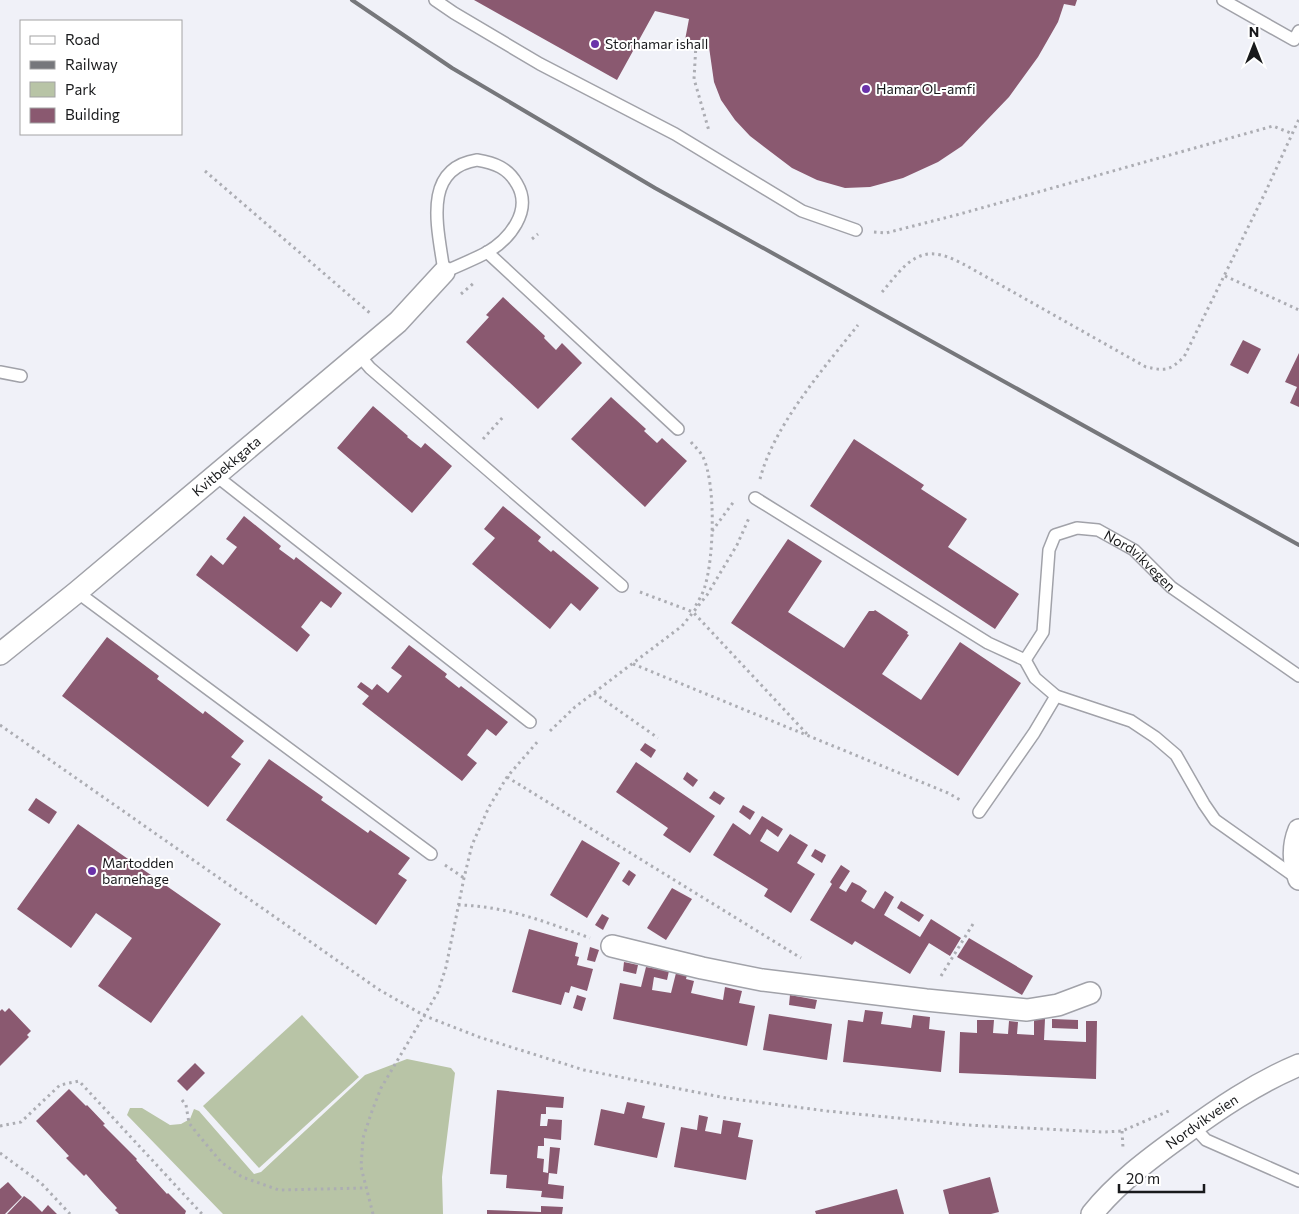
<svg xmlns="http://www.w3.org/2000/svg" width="1299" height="1214" viewBox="0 0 1299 1214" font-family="Commissioner,sans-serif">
	<rect width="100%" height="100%" fill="#f0f1f8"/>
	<g fill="#b8c4a6">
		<polygon points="302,1015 359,1077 259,1168 203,1106"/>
		<polygon points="407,1059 451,1068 455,1073 442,1177 443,1214 223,1214 127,1115 130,1108 142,1108 170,1125 181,1124 190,1119 194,1109 199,1111 254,1174 261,1172 365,1075"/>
	</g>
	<g fill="#8a5970">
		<polygon points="474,0 1077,0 1075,6 1064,4 1058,22 1038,57 1009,97 962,146 938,162 903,178 870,187 845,188 817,180 792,168 750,136 735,120 721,100 714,82 708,40 685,40 689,19 655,11 617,80"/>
		<polygon points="503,297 545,336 544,338 556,350 562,343 582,363 538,409 466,342 489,317 486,315"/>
		<polygon points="1243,340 1261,349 1248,374 1230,365"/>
		<polygon points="1299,353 1299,407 1290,403 1297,387 1285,382"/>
		<polygon points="611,397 646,429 644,431 657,443 662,438 687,461 645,507 571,439"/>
		<polygon points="373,406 408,436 407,437 421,448 425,443 452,466 412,513 337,448"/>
		<polygon points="854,439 924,485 921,489 967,519 948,547 1019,594 995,629 810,506"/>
		<polygon points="503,506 541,537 538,541 551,552 553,550 599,588 580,611 571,603 550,629 472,564 495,538 484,529"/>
		<polygon points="244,516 281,546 279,549 294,560 296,557 342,593 331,608 321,601 301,627 310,635 297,652 196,575 211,555 223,565 237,547 226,539"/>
		<polygon points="788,539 822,561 788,612 844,648 869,611 874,611 875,610 908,632 907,634 909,635 882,674 921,700 960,642 1021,683 958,776 731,623"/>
		<polygon points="107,637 159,676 157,679 203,714 205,711 244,741 231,757 241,764 208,807 62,696"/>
		<polygon points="409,645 447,674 445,677 459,688 461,686 508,722 496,736 487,729 467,755 477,763 462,781 362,704 369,696 357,687 361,682 372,690 377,684 388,693 402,676 391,668"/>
		<polygon points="645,743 656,750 651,758 640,750"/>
		<polygon points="269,759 323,797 321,800 368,833 370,830 410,858 398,874 407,880 376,925 226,820"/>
		<polygon points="636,762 715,816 690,853 663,835 668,828 616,792"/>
		<polygon points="687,772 698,780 693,787 683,779"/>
		<polygon points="714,791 725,798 720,805 709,798"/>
		<polygon points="36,798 57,812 49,824 28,810"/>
		<polygon points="743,805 755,812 750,820 739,812"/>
		<polygon points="762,816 783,829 778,837 767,829 760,841 778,852 790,834 808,845 797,863 815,874 791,913 764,896 768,889 713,855 733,823 750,835"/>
		<polygon points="78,824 221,924 151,1023 98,986 132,938 96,913 71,948 17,909"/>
		<polygon points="582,840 620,863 587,918 550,895"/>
		<polygon points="815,849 826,855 822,863 811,856"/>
		<polygon points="841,865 850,871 839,888 846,892 852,882 860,886 867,891 861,901 874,909 885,891 894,897 884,915 920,937 931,919 961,938 950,956 929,943 910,974 855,941 852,945 810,920 832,884 830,882"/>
		<polygon points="629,870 636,875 629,886 622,881"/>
		<polygon points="672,888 692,899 666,940 647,928"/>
		<polygon points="901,901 924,915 919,922 897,908"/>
		<polygon points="602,914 609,918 603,930 595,925"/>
		<polygon points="529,929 578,943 575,956 579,957 577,965 593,969 587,991 571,986 569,993 565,992 561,1005 512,992"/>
		<polygon points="969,938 1033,976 1022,995 957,957"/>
		<polygon points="590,947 599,950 595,962 587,960"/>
		<polygon points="624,962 638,965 636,974 623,971"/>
		<polygon points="646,967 669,971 667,980 654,977 652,990 671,993 676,973 687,975 686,979 694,981 691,993 723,1000 725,987 742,991 739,1003 755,1006 747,1046 613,1019 620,983 641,987"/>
		<polygon points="577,995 586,998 582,1011 573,1008"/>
		<polygon points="790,995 817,1000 815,1009 789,1005"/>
		<polygon points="9,1008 31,1031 27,1035 29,1037 0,1066 0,1011 2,1009 5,1012"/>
		<polygon points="865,1010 883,1012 881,1024 897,1026 911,1028 913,1015 930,1017 929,1029 945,1031 941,1072 843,1062 848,1020 863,1022"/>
		<polygon points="769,1014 832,1024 827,1060 763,1050"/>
		<polygon points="1034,1019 1045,1019 1044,1040 1086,1042 1086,1021 1097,1021 1096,1079 959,1073 960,1032 977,1033 977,1020 994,1020 993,1033 1008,1034 1009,1021 1018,1022 1017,1034 1034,1035"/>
		<polygon points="1052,1019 1078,1020 1078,1029 1052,1028"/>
		<polygon points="195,1063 205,1073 187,1091 177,1081"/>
		<polygon points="69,1089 86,1106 87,1105 105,1124 103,1125 137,1159 136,1160 167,1194 168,1193 186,1211 185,1214 119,1214 115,1210 117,1208 101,1191 86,1174 84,1176 66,1158 69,1156 36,1121"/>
		<polygon points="497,1090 564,1097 563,1108 546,1107 546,1114 541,1114 540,1126 547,1126 548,1119 562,1120 561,1140 544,1138 544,1146 538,1146 537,1158 544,1159 543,1172 548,1173 550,1147 560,1148 557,1174 549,1173 548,1184 564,1186 563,1199 541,1197 542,1191 506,1188 507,1175 490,1174"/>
		<polygon points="627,1102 645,1106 642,1118 665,1123 657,1158 594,1145 601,1109 624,1114"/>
		<polygon points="699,1115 708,1117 705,1131 721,1134 723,1120 741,1123 738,1137 753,1140 746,1180 674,1167 681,1127 697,1130"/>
		<polygon points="990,1177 999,1212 991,1214 949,1214 943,1190"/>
		<polygon points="8,1182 22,1197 5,1214 0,1214 0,1189"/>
		<polygon points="897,1189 904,1214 816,1214 815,1211"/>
		<polygon points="24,1196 31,1201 42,1212 48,1205 57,1214 7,1214"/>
		<polygon points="541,1206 563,1207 562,1214 487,1214 487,1210 541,1212"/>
	</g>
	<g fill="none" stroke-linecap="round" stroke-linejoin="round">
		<defs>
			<g id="service">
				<polyline points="435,0 454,13 540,64 675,134 802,211 856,230"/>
				<polyline points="1223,0 1294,40 1299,31"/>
				<path d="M477 160C495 163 508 168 517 184 533 211 509 240 486 253 472 260 458 266 444 272 439 232 420 169 477 160Z"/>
				<polyline points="487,252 678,429"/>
				<polyline points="359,355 370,368 622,586"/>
				<polyline points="0,372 21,376"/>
				<polyline points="215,475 530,722"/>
				<polyline points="755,498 988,643 1025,660 1035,678 1056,696 1131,721 1155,737 1176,755 1204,804 1215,820 1297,878"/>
				<polyline points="77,592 431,854"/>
				<path id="s1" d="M1025 660 1043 632 1049 550 1055 535 1077 528 1098 530 1134 550 1171 587 1299 676"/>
				<polyline points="979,812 1034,733 1056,696"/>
				<polyline points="1194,1127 1206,1140 1299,1181"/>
			</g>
			<g id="minor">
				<path id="s2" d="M0 654 77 592 398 322 444 272"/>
				<path d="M1299 830C1292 847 1293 862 1299 879"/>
				<polyline points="612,946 702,968 762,980 926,1000 1027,1010 1058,1005 1090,993"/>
				<path id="s3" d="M1092 1214C1117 1183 1149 1159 1181 1136 1218 1109 1256 1083 1299 1065"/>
			</g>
		</defs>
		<use href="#service" stroke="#a1a2a9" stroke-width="14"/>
		<use href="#minor" stroke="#a1a2a9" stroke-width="24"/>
		<g stroke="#acadb3" stroke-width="3" stroke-dasharray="2.5 4" stroke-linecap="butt">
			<polyline points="696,44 694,79 709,131"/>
			<polyline points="205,171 371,314"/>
			<polyline points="874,232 886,233 960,214 1273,126 1293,134"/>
			<polyline points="532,239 538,234"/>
			<polyline points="1225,276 1299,310"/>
			<path d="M882 292C898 274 913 248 941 255 950 257 959 262 967 266L1146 367C1166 371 1169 371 1184 357L1265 193 1299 119"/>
			<polyline points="461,294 475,282"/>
			<polyline points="483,439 503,417"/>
			<path d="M691 442C695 447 700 451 703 457 716 484 714 557 705 586 703 594 698 601 695 607"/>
			<path d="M760 479C774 425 824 368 858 325"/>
			<polyline points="712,531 735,500"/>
			<polyline points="640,592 693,612 807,734"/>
			<polyline points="633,664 948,793 962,801"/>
			<polyline points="594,693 658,738"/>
			<polyline points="0,725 378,989 425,1016 479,1037 584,1070 726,1098 827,1111 967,1125 1103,1132 1122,1131 1171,1110"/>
			<polyline points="550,731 575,707 682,626 707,595 737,545 749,518"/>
			<polyline points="507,777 801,958"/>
			<polyline points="445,865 464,878"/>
			<path d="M458 905C506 906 546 922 590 938"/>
			<polyline points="941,976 973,924"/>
			<polyline points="182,1100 186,1105 189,1123 196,1132 221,1162 242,1177 279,1190 365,1188"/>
			<polyline points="0,1126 21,1122 60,1085 79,1081 202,1214"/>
			<polyline points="1122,1131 1123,1148"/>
			<polyline points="0,1153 41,1183 70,1214"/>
			<polyline points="373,1214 361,1167 363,1138 372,1111 381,1088 438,992 446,967 464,878 472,845 489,807 507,777 539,740"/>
		</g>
		<use href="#service" stroke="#fff" stroke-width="11"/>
		<use href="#minor" stroke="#fff" stroke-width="21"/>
		<polyline stroke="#76777b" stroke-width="4" points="352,0 452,68 655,188 1299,545"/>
	</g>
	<g fill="#6a32a9" stroke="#fff" stroke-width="2">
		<circle cx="595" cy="44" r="5"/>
		<circle cx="866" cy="89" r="5"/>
		<circle cx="92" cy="871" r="5"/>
	</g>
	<g text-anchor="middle" stroke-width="4" stroke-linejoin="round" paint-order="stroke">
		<g font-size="14" fill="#191a1c" stroke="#fff" text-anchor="start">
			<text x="605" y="49">Storhamar ishall</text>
			<text x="876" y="94">Hamar OL-amfi</text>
			<text x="102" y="868">Martodden<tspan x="102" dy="16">barnehage</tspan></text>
		</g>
		<g font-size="14" fill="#191a1c" stroke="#fff">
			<text dy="5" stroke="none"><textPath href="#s2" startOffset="294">Kvitbekkgata</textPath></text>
			<text dy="5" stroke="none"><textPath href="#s1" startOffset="228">Nordvikvegen</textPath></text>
			<text dy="5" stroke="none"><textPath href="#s3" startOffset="144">Nordvikveien</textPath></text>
		</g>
	</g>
	<rect x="20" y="20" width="162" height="115" fill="#ffffff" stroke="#a3a3a4"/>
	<rect x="30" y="36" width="25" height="8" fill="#ffffff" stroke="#a3a3a4"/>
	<text x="65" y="45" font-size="15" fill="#191a1c">Road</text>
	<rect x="30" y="61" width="25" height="8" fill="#76777b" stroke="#a3a3a4"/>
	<text x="65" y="70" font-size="15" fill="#191a1c">Railway</text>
	<rect x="30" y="82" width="25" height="15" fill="#b8c4a6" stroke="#a3a3a4"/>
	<text x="65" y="95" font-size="15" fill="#191a1c">Park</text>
	<rect x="30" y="108" width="25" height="15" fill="#8a5970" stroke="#a3a3a4"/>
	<text x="65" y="120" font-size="15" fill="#191a1c">Building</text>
	<g transform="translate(1254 45)" stroke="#ffffff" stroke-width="4" paint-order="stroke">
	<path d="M0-4L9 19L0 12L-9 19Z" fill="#191a1c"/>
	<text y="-8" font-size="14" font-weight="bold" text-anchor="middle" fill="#191a1c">N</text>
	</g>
	<path d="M1119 1184v8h85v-8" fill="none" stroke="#191a1c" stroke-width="2.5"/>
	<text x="1126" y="1184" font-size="15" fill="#191a1c" stroke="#ffffff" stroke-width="4" paint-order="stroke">20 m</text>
</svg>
